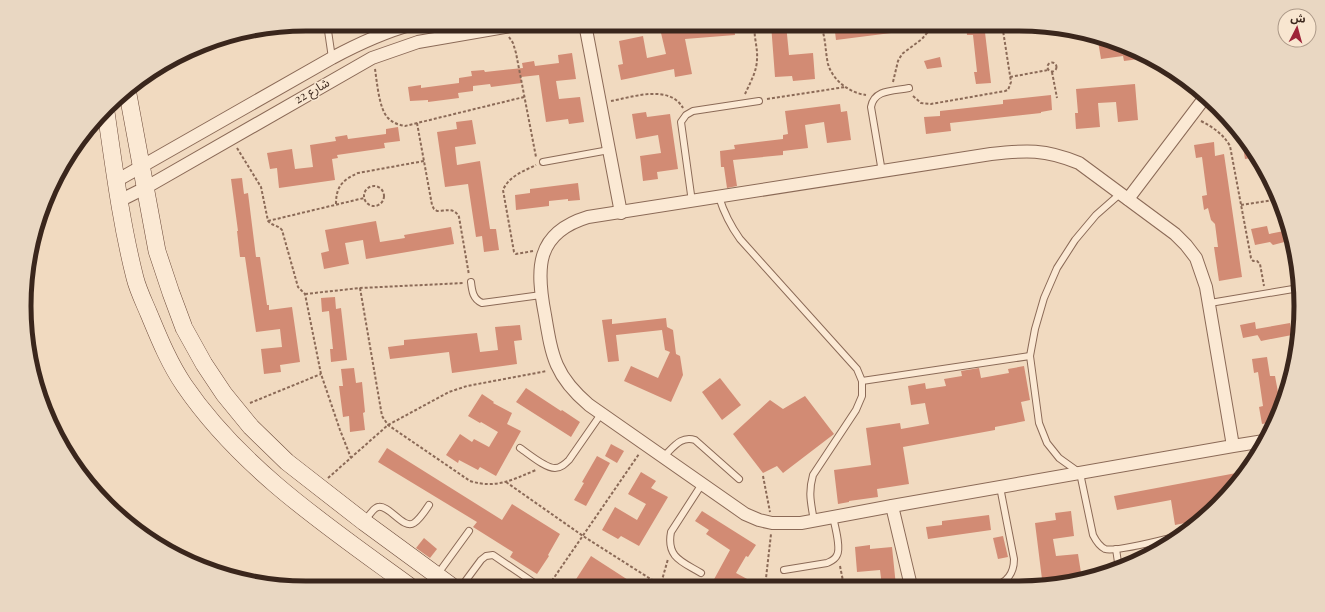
<svg xmlns="http://www.w3.org/2000/svg" width="1325" height="612" viewBox="0 0 1325 612" font-family="'Playfair Display','Noto Sans Arabic',serif">
	<rect width="100%" height="100%" fill="#f1dac0"/>
	<g fill="#d28b74">
		<polygon points="685,24 734,24 735,35 685,39 692,74 675,77 674,69 621,80 618,65 623,64 619,41 643,36 647,58 666,54 661,33 685,28"/>
		<polygon points="771,24 786,24 789,55 813,53 815,79 793,81 792,76 775,77"/>
		<polygon points="834,24 890,24 891,33 836,40"/>
		<polygon points="966,24 984,24 991,83 976,84 974,72 977,72 973,35 967,35"/>
		<polygon points="1099,37 1114,42 1115,45 1122,44 1138,52 1139,59 1124,61 1123,56 1101,59 1098,41 1100,41"/>
		<polygon points="572,53 576,79 556,81 559,99 580,97 584,122 569,124 568,119 546,122 539,75 521,77 522,83 491,87 490,84 473,86 473,91 458,93 459,98 428,102 428,100 410,101 408,87 421,85 421,88 459,83 459,78 472,76 471,71 484,70 485,72 523,68 522,63 534,61 535,66 559,63 558,55"/>
		<polygon points="940,57 942,67 927,69 924,61"/>
		<polygon points="1135,84 1138,120 1118,122 1116,102 1098,103 1100,127 1076,129 1075,113 1078,113 1076,89"/>
		<polygon points="1051,95 1052,110 1041,112 1041,113 950,123 951,131 926,134 924,117 940,116 940,111 1003,104 1003,100"/>
		<polygon points="840,104 841,112 847,111 851,140 827,143 824,122 805,125 808,148 783,151 783,155 733,160 737,186 727,188 724,167 721,167 720,151 735,149 734,145 783,139 783,135 788,134 785,111"/>
		<polygon points="646,112 647,117 670,114 678,169 657,172 658,179 643,181 640,156 661,153 658,135 636,139 632,114"/>
		<polygon points="472,120 476,144 455,147 457,165 480,161 490,229 496,229 499,250 484,252 482,236 476,237 468,184 445,187 437,132 457,129 456,122"/>
		<polygon points="398,127 400,141 384,143 385,148 337,155 338,158 332,159 335,180 279,188 277,168 270,169 267,153 292,149 295,169 313,167 310,145 336,141 335,137 347,135 348,139 386,134 386,129"/>
		<polygon points="1241,134 1253,149 1257,157 1245,159"/>
		<polygon points="1214,142 1215,156 1224,154 1242,277 1219,281 1214,247 1218,247 1215,224 1211,220 1208,208 1204,210 1202,196 1207,195 1202,157 1196,158 1194,145"/>
		<polygon points="242,178 244,194 248,193 256,257 260,257 267,305 269,305 269,310 292,307 300,362 280,365 281,372 264,374 261,349 282,347 280,329 256,332 245,257 240,257 237,231 238,231 231,179"/>
		<polygon points="578,183 580,200 568,201 568,199 549,201 549,206 516,210 515,195 530,193 530,189"/>
		<polygon points="376,221 380,242 405,238 404,235 451,227 454,244 366,259 363,240 345,243 349,264 324,269 321,253 329,251 325,230"/>
		<polygon points="1267,226 1269,234 1289,230 1292,240 1273,245 1270,242 1255,245 1251,229"/>
		<polygon points="335,297 336,309 341,308 347,360 331,362 330,349 333,349 329,311 322,312 321,298"/>
		<polygon points="666,318 667,327 673,330 676,354 680,356 683,375 671,402 624,381 631,366 658,378 670,352 665,350 662,330 616,335 619,361 608,362 602,320 612,319 612,324"/>
		<polygon points="1255,322 1256,329 1290,323 1292,335 1261,341 1257,334 1258,335 1243,338 1240,325"/>
		<polygon points="520,325 522,340 514,341 517,364 452,373 449,352 390,359 388,347 404,345 404,340 477,333 480,352 498,350 495,327"/>
		<polygon points="1267,357 1270,376 1275,376 1280,403 1275,404 1277,419 1275,422 1262,424 1259,407 1263,406 1258,372 1254,373 1252,359"/>
		<polygon points="1024,366 1030,400 1021,402 1025,421 995,427 995,430 903,447 909,484 877,489 878,497 849,501 849,502 838,504 834,470 871,465 866,428 900,423 901,429 929,424 925,403 911,405 908,386 925,383 926,389 946,386 944,379 962,376 961,371 979,368 981,378 1009,373 1008,369"/>
		<polygon points="354,368 356,383 362,382 365,412 363,413 365,430 350,432 349,416 343,417 339,386 343,386 341,369"/>
		<polygon points="720,378 741,405 722,420 702,392"/>
		<polygon points="526,388 561,411 562,410 580,422 571,437 516,402"/>
		<polygon points="482,394 494,402 493,403 512,413 507,424 521,431 496,476 480,467 478,470 459,460 458,463 446,455 460,434 472,442 474,439 489,447 498,432 481,422 480,423 468,416"/>
		<polygon points="805,396 834,434 783,473 777,466 763,473 733,434 770,400 783,409"/>
		<polygon points="611,444 624,451 617,463 605,456"/>
		<polygon points="387,448 502,520 512,504 560,534 548,555 549,556 537,574 510,557 513,552 473,527 477,522 378,462"/>
		<polygon points="597,456 610,463 586,506 574,500 584,483 582,482"/>
		<polygon points="1247,471 1243,477 1200,520 1175,525 1171,500 1117,510 1114,496"/>
		<polygon points="641,472 656,481 651,488 668,497 639,546 621,536 618,539 602,530 615,507 637,520 646,504 628,494"/>
		<polygon points="702,511 756,545 748,557 746,556 736,573 749,580 746,587 718,587 712,583 730,550 706,534 709,530 695,521"/>
		<polygon points="1071,511 1074,536 1053,539 1056,556 1078,554 1082,579 1066,581 1066,576 1042,579 1035,523 1056,520 1055,513"/>
		<polygon points="989,515 991,530 928,539 926,527 942,525 942,521"/>
		<polygon points="1003,536 1008,557 998,559 993,538"/>
		<polygon points="424,538 437,549 430,558 416,548"/>
		<polygon points="870,545 870,549 892,547 896,586 882,586 880,570 857,572 855,547"/>
		<polygon points="591,556 639,587 571,587"/>
	</g>
	<g fill="none" stroke-linecap="round" stroke-linejoin="round">
		<defs>
			<g id="lane">
				<polyline points="327,24 332,58"/>
				<polyline points="543,162 609,150"/>
				<path d="M882 172 871 107C874 89 894 91 909 88"/>
				<path d="M1121 193 1096 215 1075 240 1057 268 1044 298 1035 329 1030 356 1039 423 1047 443 1059 458 1080 473 1093 535C1096 541 1099 546 1105 549 1115 552 1158 541 1170 538"/>
				<path d="M719 197C724 213 730 225 740 239L857 369 862 381V396L856 410 813 475C808 493 811 503 814 521"/>
				<polyline points="692,202 681,122 686,115 693,111 759,101"/>
				<path d="M471 282C472 291 473 299 482 303L541 295"/>
				<polyline points="1210,303 1299,288"/>
				<polyline points="862,381 1030,356"/>
				<path d="M520 448C529 454 545 468 555 468 561 468 565 464 569 460L601 414"/>
				<path d="M663 457C673 448 681 435 695 440L739 479"/>
				<path d="M365 521C368 517 373 508 378 507 389 504 403 530 414 523 420 519 425 511 429 505"/>
				<polyline points="1116,549 1119,569"/>
				<path d="M784 570 827 563C831 561 835 560 837 555 841 548 835 526 833 517"/>
				<path d="M701 573C683 562 666 558 671 532L702 484"/>
				<polyline points="437,575 469,531"/>
				<path d="M993 586C1007 583 1014 573 1014 559L1000 487"/>
				<polyline points="461,587 481,560 486,556 493,555 540,587"/>
			</g>
			<g id="street">
				<polyline points="585,24 621,213"/>
				<path d="M116 181 332 58C358 44 384 32 413 24"/>
				<polyline points="1128,199 1206,96"/>
				<polyline points="119,201 145,188 372,58 418,42 522,24"/>
				<path d="M1233 446 1206 287 1196 258 1186 245 1175 234 1079 163C1045 149 1026 150 991 154L588 217C535 233 536 269 545 315 552 357 555 376 589 405L745 514 759 520 772 523H801L892 506 1233 446 1264 441"/>
				<polyline points="892,506 911,586"/>
			</g>
			<g id="secondary">
				<polyline points="127,89 157,251 171,293 184,328 204,364 224,394 251,427 287,462 364,522 454,588"/>
				<path d="M106 112C114 167 121 223 135 278 138 290 144 302 149 314 159 338 169 363 184 385 242 470 330 528 412 588"/>
			</g>
		</defs>
		<use href="#lane" stroke="#8b6a57" stroke-width="8"/>
		<use href="#street" stroke="#8b6a57" stroke-width="14"/>
		<use href="#secondary" stroke="#6d4b3a" stroke-width="18"/>
		<g stroke="#8b6a57" stroke-width="2" stroke-dasharray="3 2" stroke-linecap="butt">
			<path d="M820 24C826 36 825 51 828 64 833 81 850 93 866 95"/>
			<polyline points="509,37 513,43 516,53 536,157"/>
			<circle cx="1052" cy="67" r="4.5"/>
			<path d="M375 69C377 82 379 109 388 118 393 123 399 125 405 126L524 97"/>
			<polyline points="1052,72 1057,98"/>
			<polyline points="1010,77 1048,70"/>
			<polyline points="893,82 898,61 902,54 922,39 931,28 940,24"/>
			<path d="M745 94C750 83 757 71 757 59 758 47 753 36 755 24"/>
			<polyline points="913,96 921,103 931,104 1005,91 1008,90 1011,82 1002,24"/>
			<polyline points="767,99 845,87"/>
			<path d="M611 101C633 97 669 84 683 108"/>
			<path d="M1201 121C1214 128 1223 134 1230 146L1251 258 1253 261H1257L1260 264 1264 286"/>
			<path d="M417 123 432 205 434 209 437 211C446 211 454 207 459 217L469 275"/>
			<path d="M237 148 261 187 268 221C272 226 278 225 282 230L298 287 305 294 321 374 340 430 351 458"/>
			<circle cx="374" cy="196" r="10"/>
			<path d="M1277 193C1271 198 1273 207 1282 205"/>
			<path d="M336 204C336 187 342 180 358 173L424 161"/>
			<polyline points="1241,205 1273,200"/>
			<polyline points="268,221 364,198"/>
			<path d="M533 251 516 254 514 252 503 190C509 176 524 171 536 165"/>
			<path d="M360 288 382 416 388 425 470 481C496 489 512 480 536 470"/>
			<polyline points="305,294 360,288 464,283"/>
			<polyline points="250,403 321,374"/>
			<polyline points="763,476 770,512"/>
			<polyline points="328,478 388,425 449,392 467,386 547,371"/>
			<polyline points="506,482 583,536 660,585"/>
			<polyline points="840,566 844,586"/>
			<polyline points="549,585 639,454"/>
			<polyline points="660,587 668,559"/>
			<polyline points="765,587 771,534"/>
		</g>
		<use href="#lane" stroke="#fbe9d4" stroke-width="6"/>
		<use href="#street" stroke="#fbe9d4" stroke-width="12"/>
		<use href="#secondary" stroke="#fbe9d4" stroke-width="17"/>
	</g>
	<g text-anchor="middle" stroke-width="3" stroke-linejoin="round" paint-order="stroke">
		<g font-size="12" fill="#3a261c" stroke="#f8e6d0">
			<text transform="translate(312 91) rotate(-30)" y="4">شارع 22</text>
		</g>
	</g>
	<path d="M0 0H1325V612H0ZM306 31H1019A275 275 0 0 1 1294 306V306A275 275 0 0 1 1019 581H306A275 275 0 0 1 31 306V306A275 275 0 0 1 306 31Z" fill="#e9d7c2" fill-rule="evenodd"/>
	<path fill="none" stroke="#3a261c" stroke-width="5" d="M306 31H1019A275 275 0 0 1 1294 306V306A275 275 0 0 1 1019 581H306A275 275 0 0 1 31 306V306A275 275 0 0 1 306 31Z"/>
	<g transform="translate(1297 28) rotate(6)"><circle r="19" fill="#f8e6d0" stroke="#ac9988"/>
	<path d="M0-3L7 15L0 10L-7 15Z" fill="#9e2338"/>
	<text y="-6" font-size="11" font-weight="bold" text-anchor="middle" fill="#3a261c">ش</text>
	</g>
</svg>
